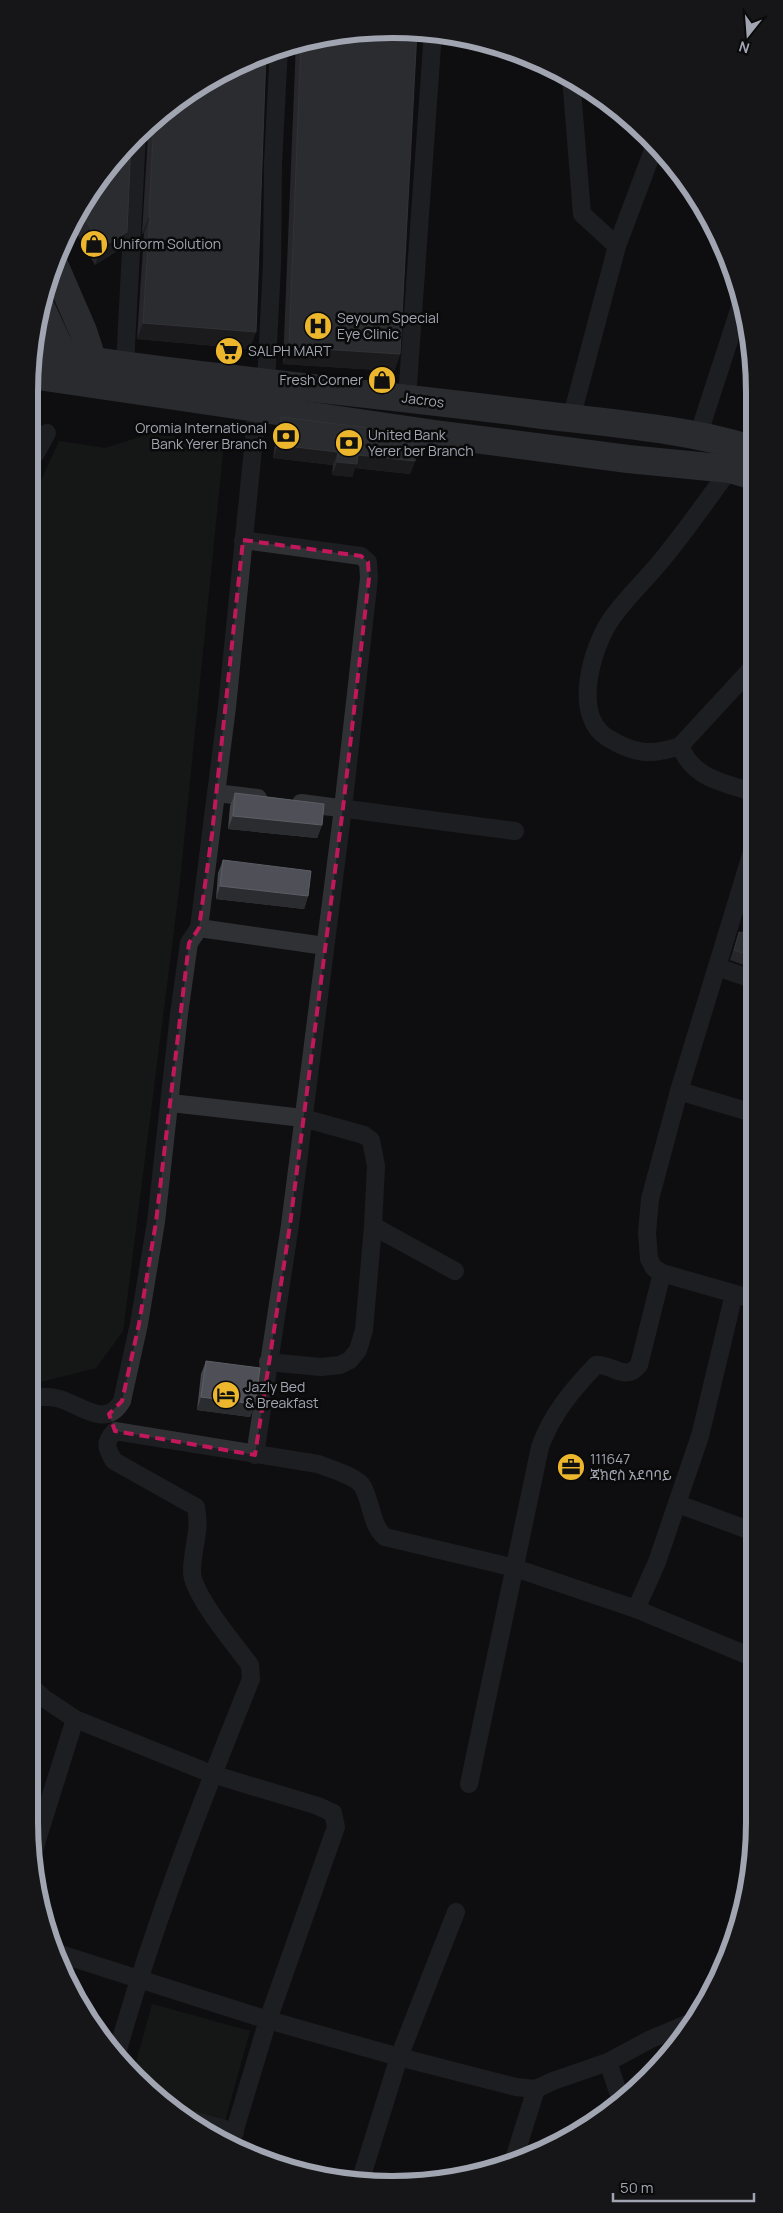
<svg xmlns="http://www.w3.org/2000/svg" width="783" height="2213" viewBox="0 0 783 2213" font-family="Manrope,'Noto Sans Ethiopic',sans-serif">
	<rect width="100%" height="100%" fill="#0f0f11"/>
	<g fill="#1c231d">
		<polygon points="149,434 224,442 179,890 123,1331 96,1368 29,1385 29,489 39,485 59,441 105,448"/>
		<polygon points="152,2004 250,2031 223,2128 182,2116 171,2109 133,2074"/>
	</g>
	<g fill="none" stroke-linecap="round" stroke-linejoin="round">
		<g stroke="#303135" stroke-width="18">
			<polyline points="571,77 582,214 617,246"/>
			<polyline points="125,365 137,135"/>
			<polyline points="266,383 272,264 273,164 279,47"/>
			<polyline points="407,398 433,32"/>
			<polyline points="571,419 617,246 655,145"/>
			<polyline points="698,436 740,307"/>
			<polyline points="29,461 36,453 47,433"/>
			<path d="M730 469C710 496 690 525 669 551 652 574 629 594 612 618 592 646 571 716 608 738 634 754 651 756 680 746L752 668"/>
			<polyline points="243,540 361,556 368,562 369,578 343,808 290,1225 255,1455"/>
			<path d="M680 746C694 779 722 782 752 792"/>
			<polyline points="216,793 258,798"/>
			<polyline points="301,803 515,831"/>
			<polyline points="752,852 679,1091 650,1199 647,1233 649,1259 654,1268 662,1273 753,1299"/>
			<polyline points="199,928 325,946"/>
			<polyline points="717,967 752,979"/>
			<polyline points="679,1091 753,1113"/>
			<polyline points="171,1103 303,1118 364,1135 371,1140 376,1166 373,1226 364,1330 358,1350 350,1360 340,1365 321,1367 268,1362"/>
			<polyline points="373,1226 455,1271"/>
			<path d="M29 1398C38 1397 47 1396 56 1398 78 1402 105 1431 122 1401L139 1324 156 1222 179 1014 189 943 199 928 227 707 257 409"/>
			<polyline points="678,1504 754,1532"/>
			<polyline points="636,1609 657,1562 700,1436 734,1294"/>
			<polyline points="29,1685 45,1699 75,1719 212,1774 318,1806 333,1813 336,1827 268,2020 230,2146"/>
			<path d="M469 1784 540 1447C552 1414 572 1390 596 1365 612 1363 625 1383 639 1365L662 1273"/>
			<polyline points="32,1856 75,1719"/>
			<polyline points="54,1952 268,2020 399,2057 516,2087 536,2089 553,2081 608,2062 651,2039 694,2021"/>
			<path d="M116 2057C152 1928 201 1803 251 1679L250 1665C236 1646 191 1593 192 1571 192 1548 201 1532 196 1507L114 1461C106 1448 104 1442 115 1431L318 1464C329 1468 358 1477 363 1487 372 1504 371 1525 385 1537L515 1568 636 1609 754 1658"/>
			<polyline points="608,2062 621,2101"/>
			<polyline points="185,2118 235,2132"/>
			<polyline points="514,2159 536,2089"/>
			<polyline points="360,2182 399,2057 456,1912"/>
		</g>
		<g stroke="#4c4e54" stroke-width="28">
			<polyline points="54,264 83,331 98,377"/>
			<polyline points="40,305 70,370"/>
			<path d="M34 352C198 378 363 392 528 413 602 423 680 427 751 449"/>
			<polyline points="31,375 435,434 628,459 730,469 751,475"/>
		</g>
	</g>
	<g fill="#45464c">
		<polygon points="344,32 400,354 394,371 283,364 296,43"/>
		<polygon points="210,78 250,349 137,339 144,233 142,234 148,136 146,130 143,128 152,119"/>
		<polygon points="104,171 120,249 95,265 71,223"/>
		<polygon points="281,417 415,461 410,474 355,468 352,477 332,475 333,465 273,458 277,430"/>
		<polygon points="235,793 322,825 317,838 228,829 230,806"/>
		<polygon points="223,860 308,896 304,909 216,899 218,873"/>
		<polygon points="750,909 752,910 752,968 730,960 739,932 742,933"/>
		<polygon points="206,1361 255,1404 250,1417 197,1410 201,1374"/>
	</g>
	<g fill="#2b2c30">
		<polygon points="150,216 144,233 142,234 149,217"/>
		<polygon points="127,232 120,249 95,265 101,248"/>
		<polygon points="143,323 256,332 250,349 137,339"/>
		<polygon points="289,347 400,354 394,371 283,364"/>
		<polygon points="278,445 338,452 333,465 273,458"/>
		<polygon points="358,455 415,461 410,474 355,468 352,477 332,475 337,462"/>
		<polygon points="233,816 322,825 317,838 228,829"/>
		<polygon points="220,886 308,896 304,909 216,899"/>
		<polygon points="201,1397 255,1404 250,1417 197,1410"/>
	</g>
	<g fill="#4f5057" stroke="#5c5e65">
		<polygon points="415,30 417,30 400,354 289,347 301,42 344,32"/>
		<polygon points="266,52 256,332 143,323 150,216 149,217 154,118 210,78"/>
		<polygon points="131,141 127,232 101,248 80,209 104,171"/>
		<polygon points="281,417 418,434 415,461 358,455 357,464 337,462 338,452 278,445"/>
		<polygon points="235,793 324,804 322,825 233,816"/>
		<polygon points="223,860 311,871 308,896 220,886"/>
		<polygon points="750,909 752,910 752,956 734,950 739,932 743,933"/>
		<polygon points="206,1361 260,1368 255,1404 201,1397"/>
	</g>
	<path d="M0 0H783V2213H0ZM243 540 361 556 368 562 369 578 343 808 290 1225 255 1455 115 1431 109 1414 122 1401 139 1324 156 1222 189 943 199 928 212 834Z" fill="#0f0f11" fill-opacity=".55" fill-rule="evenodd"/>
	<path fill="none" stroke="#c2185b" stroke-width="4" stroke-dasharray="10 6" stroke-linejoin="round" d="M243 540 361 556 368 562 369 578 343 808 290 1225 255 1455 115 1431 109 1414 122 1401 139 1324 156 1222 189 943 199 928 212 834Z"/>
	<defs>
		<symbol id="shop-disc" viewBox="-11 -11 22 22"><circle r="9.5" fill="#ecb72c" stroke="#0a0a0b"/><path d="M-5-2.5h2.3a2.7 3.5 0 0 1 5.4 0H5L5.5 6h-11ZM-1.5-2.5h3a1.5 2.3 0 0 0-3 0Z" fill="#111"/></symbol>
		<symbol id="hospital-disc" viewBox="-11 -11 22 22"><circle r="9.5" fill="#ecb72c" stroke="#0a0a0b"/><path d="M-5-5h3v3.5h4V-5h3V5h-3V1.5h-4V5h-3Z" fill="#111"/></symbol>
		<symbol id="supermarket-disc" viewBox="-11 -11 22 22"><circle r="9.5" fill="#ecb72c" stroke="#0a0a0b"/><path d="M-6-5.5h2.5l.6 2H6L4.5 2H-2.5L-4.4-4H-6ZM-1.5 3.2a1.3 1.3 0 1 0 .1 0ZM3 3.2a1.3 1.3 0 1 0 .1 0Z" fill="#111"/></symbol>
		<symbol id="bank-disc" viewBox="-11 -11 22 22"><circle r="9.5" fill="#ecb72c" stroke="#0a0a0b"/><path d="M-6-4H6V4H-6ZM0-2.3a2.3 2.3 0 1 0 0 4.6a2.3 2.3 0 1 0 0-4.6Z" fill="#111"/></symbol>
		<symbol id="hotel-disc" viewBox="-11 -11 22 22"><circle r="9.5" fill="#ecb72c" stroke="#0a0a0b"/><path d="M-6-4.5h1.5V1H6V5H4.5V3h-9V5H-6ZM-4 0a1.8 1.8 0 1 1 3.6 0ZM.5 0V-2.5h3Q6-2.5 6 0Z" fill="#111"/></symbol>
		<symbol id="office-disc" viewBox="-11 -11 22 22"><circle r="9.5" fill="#ecb72c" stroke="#0a0a0b"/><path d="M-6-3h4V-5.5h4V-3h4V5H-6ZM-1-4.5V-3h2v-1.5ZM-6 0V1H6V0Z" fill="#111"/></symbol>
	</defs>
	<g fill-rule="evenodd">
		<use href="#shop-disc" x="78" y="228" width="32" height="32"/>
		<use href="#hospital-disc" x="302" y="310" width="32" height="32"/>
		<use href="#supermarket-disc" x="213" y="335" width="32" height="32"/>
		<use href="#shop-disc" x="366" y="364" width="32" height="32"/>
		<use href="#bank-disc" x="270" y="420" width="32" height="32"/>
		<use href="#bank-disc" x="333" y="427" width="32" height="32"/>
		<use href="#hotel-disc" x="210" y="1379" width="32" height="32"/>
		<use href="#office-disc" x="555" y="1451" width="32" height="32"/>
	</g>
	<g text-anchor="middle" stroke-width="5" stroke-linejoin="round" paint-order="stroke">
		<g font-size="14" fill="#a1a5b1" stroke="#0a0a0b" text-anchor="start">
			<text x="113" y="249">Uniform Solution</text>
			<text x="337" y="323">Seyoum Special<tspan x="337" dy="16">Eye Clinic</tspan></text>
			<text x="248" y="356">SALPH MART</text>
			<text x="363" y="385" text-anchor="end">Fresh Corner</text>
			<text x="267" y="433" text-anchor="end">Oromia International<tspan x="267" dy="16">Bank Yerer Branch</tspan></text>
			<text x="368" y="440">United Bank<tspan x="368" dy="16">Yerer ber Branch</tspan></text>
			<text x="245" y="1392">Jazly Bed<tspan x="245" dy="16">&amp; Breakfast</tspan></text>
			<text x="590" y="1464">111647<tspan x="590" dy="16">ጃክሮስ አደባባይ</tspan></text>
		</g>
		<g font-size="14" fill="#a1a5b1" stroke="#0a0a0b">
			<text transform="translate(423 400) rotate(7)" y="5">Jacros</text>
		</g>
	</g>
	<path d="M0 0H783V2213H0ZM392 38H392A354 354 0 0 1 746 392V1822A354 354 0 0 1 392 2176H392A354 354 0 0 1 38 1822V392A354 354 0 0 1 392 38Z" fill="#161618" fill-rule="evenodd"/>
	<path fill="none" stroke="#a1a5b1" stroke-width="6" d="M392 38H392A354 354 0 0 1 746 392V1822A354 354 0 0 1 392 2176H392A354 354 0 0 1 38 1822V392A354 354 0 0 1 392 38Z"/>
	<g transform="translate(748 35) rotate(197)" stroke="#0a0a0b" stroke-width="4" paint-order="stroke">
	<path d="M0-4L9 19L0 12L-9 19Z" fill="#a1a5b1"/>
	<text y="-8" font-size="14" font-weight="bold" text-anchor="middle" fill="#a1a5b1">N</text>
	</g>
	<path d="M613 2193v8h141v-8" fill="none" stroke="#a1a5b1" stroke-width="2.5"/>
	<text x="620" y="2193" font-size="15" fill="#a1a5b1" stroke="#0a0a0b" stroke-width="4" paint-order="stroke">50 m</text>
</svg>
